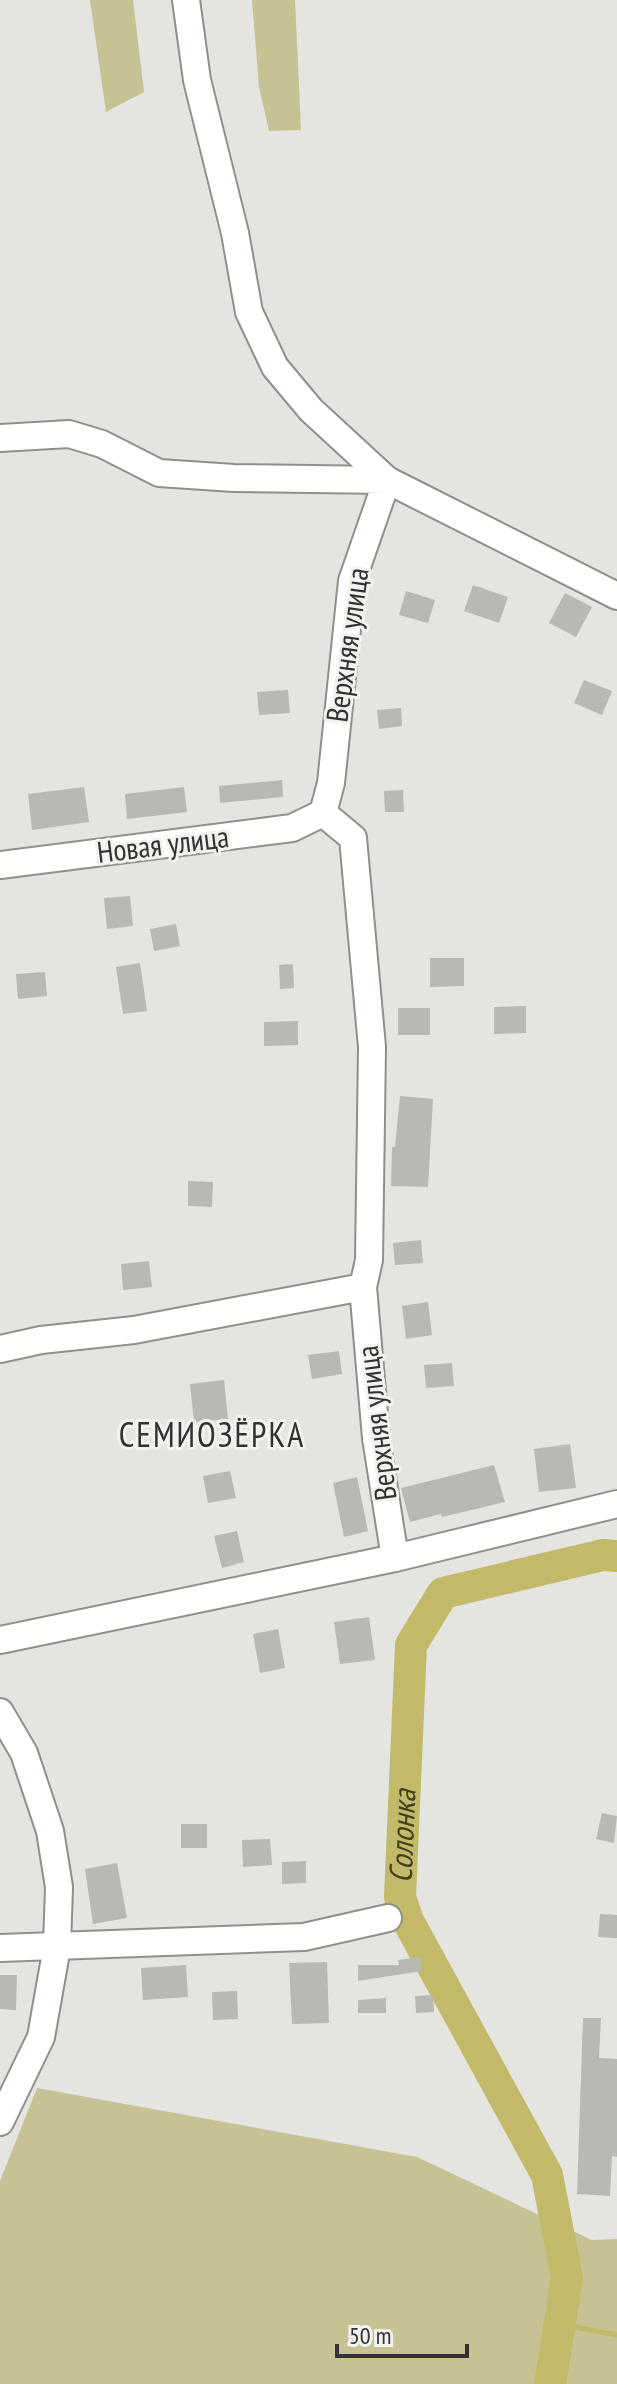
<svg xmlns="http://www.w3.org/2000/svg" width="617" height="2384" viewBox="0 0 617 2384" font-family="'PT Sans Narrow',sans-serif">
	<rect width="100%" height="100%" fill="#e4e4e1"/>
	<g fill="#c6c294">
		<polygon points="90,0 133,0 144,92 106,112"/>
		<polygon points="252,0 295,0 301,130 269,131 259,87"/>
		<polygon points="37,2088 417,2157 592,2240 617,2239 617,2384 0,2384 0,2181"/>
	</g>
	<g fill="none" stroke-linecap="round" stroke-linejoin="round">
		<polyline stroke="#c2ba69" stroke-width="5" points="560,2324 617,2335"/>
		<path stroke="#c2ba69" stroke-width="32" id="s1" d="M550 2384 567 2278 547 2175 408 1921 400 1897 411 1645 443 1593 603 1555 617 1556"/>
	</g>
	<g fill="#b8b8b4">
		<polygon points="473,585 508,597 499,623 464,611"/>
		<polygon points="406,591 435,600 428,623 399,615"/>
		<polygon points="565,593 592,607 576,637 549,623"/>
		<polygon points="584,680 612,691 602,715 574,703"/>
		<polygon points="288,690 290,713 259,715 257,692"/>
		<polygon points="401,708 402,726 379,729 377,710"/>
		<polygon points="282,780 283,797 220,803 219,786"/>
		<polygon points="84,787 89,822 32,830 28,794"/>
		<polygon points="184,787 187,812 127,819 125,794"/>
		<polygon points="403,790 404,812 385,812 384,791"/>
		<polygon points="130,896 133,926 107,929 104,898"/>
		<polygon points="176,924 180,946 154,951 150,929"/>
		<polygon points="430,958 464,958 464,986 430,987"/>
		<polygon points="140,963 147,1011 123,1014 116,967"/>
		<polygon points="293,964 294,988 280,989 279,965"/>
		<polygon points="45,972 47,996 18,999 16,974"/>
		<polygon points="526,1006 526,1033 494,1034 494,1007"/>
		<rect x="398" y="1008" width="32" height="27"/>
		<polygon points="298,1021 298,1045 264,1046 264,1022"/>
		<polygon points="400,1096 433,1099 428,1187 391,1186 392,1147 395,1147"/>
		<polygon points="188,1181 213,1182 212,1207 188,1206"/>
		<polygon points="421,1240 423,1263 395,1265 393,1243"/>
		<polygon points="149,1261 152,1287 123,1290 121,1264"/>
		<polygon points="428,1302 432,1335 406,1339 402,1306"/>
		<polygon points="339,1351 342,1374 312,1379 308,1355"/>
		<polygon points="452,1363 454,1386 426,1388 424,1365"/>
		<polygon points="224,1380 228,1419 194,1422 190,1384"/>
		<polygon points="570,1444 576,1488 539,1492 534,1449"/>
		<polygon points="494,1465 505,1502 442,1517 441,1514 410,1522 401,1488"/>
		<polygon points="230,1471 236,1498 208,1503 203,1476"/>
		<polygon points="357,1477 368,1531 344,1537 333,1483"/>
		<polygon points="237,1531 244,1562 222,1568 214,1536"/>
		<polygon points="369,1617 375,1660 340,1664 334,1622"/>
		<polygon points="278,1629 285,1668 260,1673 253,1634"/>
		<polygon points="602,1813 617,1816 614,1843 596,1839"/>
		<rect x="181" y="1824" width="26" height="24"/>
		<polygon points="270,1839 272,1865 243,1867 242,1840"/>
		<polygon points="306,1861 306,1883 282,1884 282,1862"/>
		<polygon points="117,1863 127,1918 93,1924 85,1869"/>
		<polygon points="600,1914 617,1915 617,1938 598,1937"/>
		<polygon points="420,1957 422,1971 358,1981 358,1965 399,1965 398,1960"/>
		<polygon points="327,1962 329,2023 292,2024 289,1963"/>
		<polygon points="186,1965 188,1997 143,2000 141,1968"/>
		<polygon points="0,1975 17,1975 16,2010 0,2009"/>
		<polygon points="237,1991 238,2019 213,2020 212,1992"/>
		<polygon points="433,1995 434,2012 416,2013 415,1996"/>
		<polygon points="386,1998 386,2013 358,2013 358,2000"/>
		<polygon points="583,2018 601,2018 599,2058 617,2059 617,2157 612,2156 610,2196 577,2194"/>
	</g>
	<g fill="none" stroke-linecap="round" stroke-linejoin="round">
		<defs>
			<g id="minor">
				<polyline points="186,0 197,80 235,233 249,312 275,367 311,410 387,480 617,596"/>
				<polyline points="0,438 69,434 102,444 159,473 234,478 387,480 352,581 331,783 323,813"/>
				<polyline points="323,813 353,838 372,1047 369,1260 363,1287 376,1438 395,1558"/>
				<polyline points="0,865 292,828 323,813"/>
				<polyline points="0,1349 41,1340 134,1330 363,1287"/>
				<polyline points="0,1640 395,1558 617,1504"/>
				<polyline points="0,1712 24,1753 50,1831 59,1887 57,1947 41,2037 0,2122"/>
				<polyline points="0,1948 304,1937 388,1918"/>
			</g>
		</defs>
		<use href="#minor" stroke="#8f8f8c" stroke-width="30"/>
		<use href="#minor" stroke="#fff" stroke-width="26"/>
	</g>
	<g text-anchor="middle" stroke-width="6" stroke-linejoin="round" paint-order="stroke">
		<g font-size="30" fill="#323231" stroke="#f2f2ee">
			<text transform="translate(348 645) rotate(-82)" y="10">Верхняя улица</text>
			<text transform="translate(163 845) rotate(-7)" y="10">Новая улица</text>
			<text transform="translate(377 1423) rotate(-97)" y="10">Верхняя улица</text>
		</g>
		<g font-size="32" font-style="italic" fill="#423f1b" stroke="#f2f2ee">
			<text dy="11" stroke="none"><textPath href="#s1" startOffset="588">Солонка</textPath></text>
		</g>
		<g font-size="34" letter-spacing="2" fill="#323231" stroke="#f2f2ee">
			<text x="212" y="1447">СЕМИОЗЁРКА</text>
		</g>
	</g>
	<path d="M337 2344v12h130v-12" fill="none" stroke="#323231" stroke-width="4"/>
	<text x="349" y="2344" font-size="24" fill="#323231" stroke="#f2f2ee" stroke-width="6" paint-order="stroke">50 m</text>
</svg>
